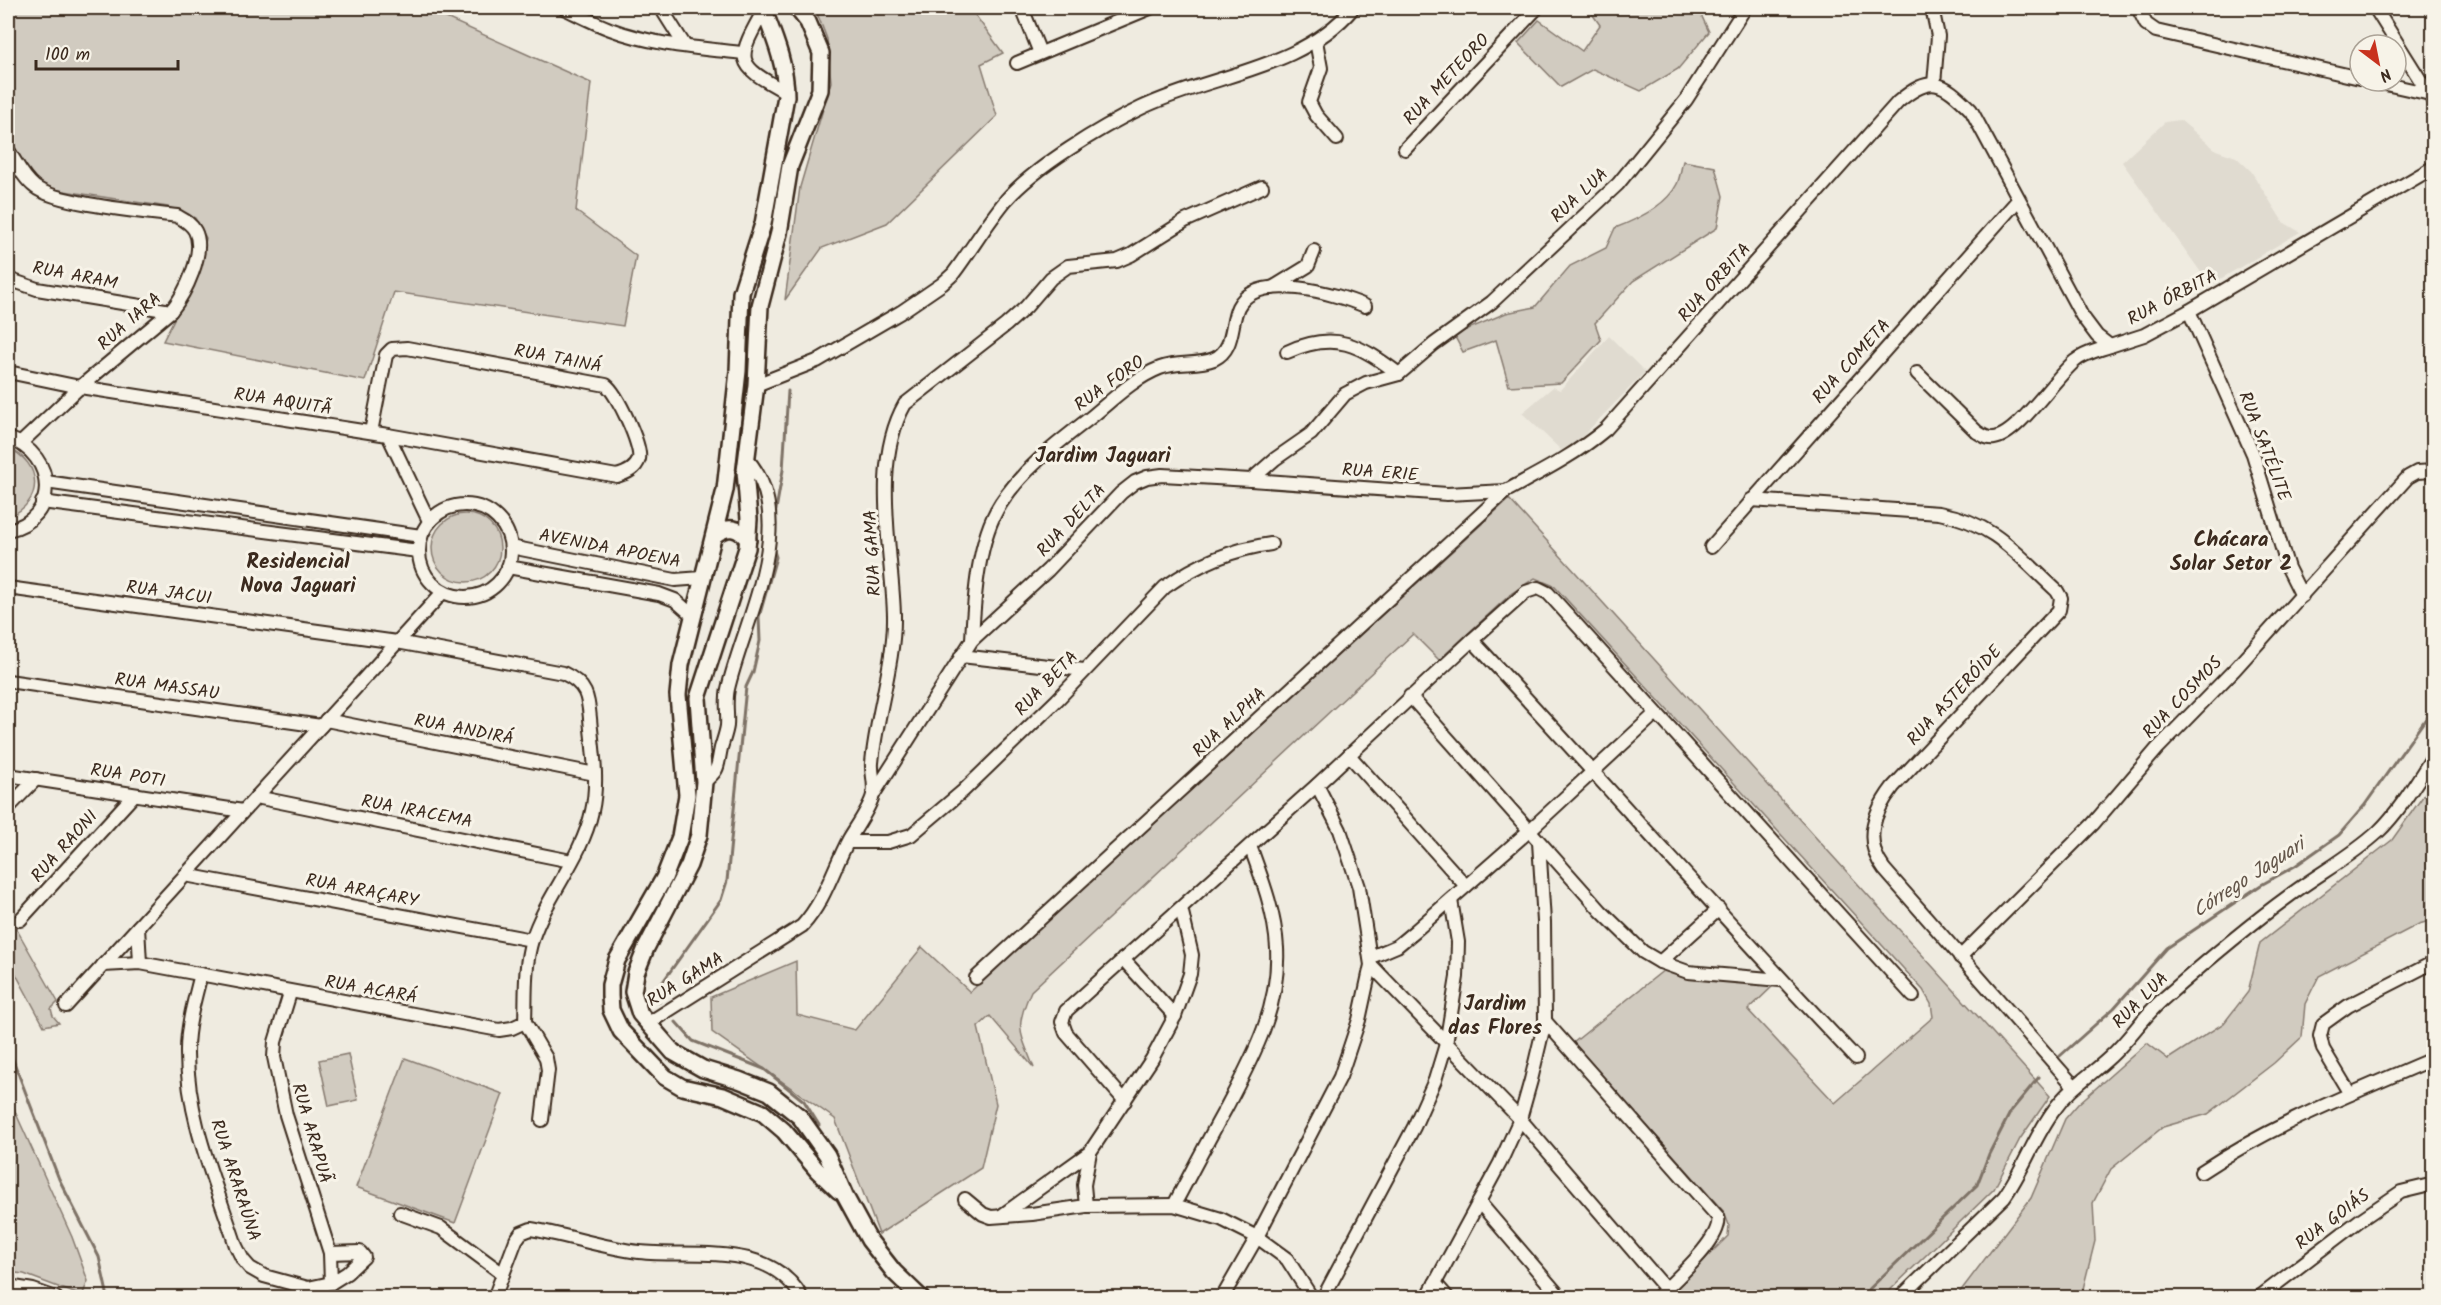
<svg xmlns="http://www.w3.org/2000/svg" width="2441" height="1305" viewBox="0 0 2441 1305" font-family="Kalam,sans-serif">
	<rect width="100%" height="100%" fill="#efebe0"/>
	<filter id="ink" filterUnits="userSpaceOnUse"><feTurbulence type="fractalNoise" baseFrequency=".0167" numOctaves="2"/><feDisplacementMap in="SourceGraphic" scale="12" xChannelSelector="R" yChannelSelector="G"/><feConvolveMatrix kernelMatrix="1 2 1 2 8 2 1 2 1" color-interpolation-filters="sRGB"/></filter>
	<g filter="url(#ink)">
		<g fill="#e0dbd0">
			<polygon points="2180,120 2216,150 2236,157 2251,171 2283,222 2300,232 2210,285 2122,162 2165,122"/>
			<polygon points="1609,336 1645,372 1579,440 1561,450 1522,413 1553,387 1560,390"/>
		</g>
		<g fill="#d1cbc0" stroke="#867a6f" stroke-width="1.5">
			<polygon points="8,8 424,8 591,83 576,211 636,256 623,326 394,292 365,381 163,341 200,268 206,238 195,218 168,207 51,189 29,174 8,141"/>
			<polygon points="815,8 970,8 1003,53 981,64 997,116 887,223 822,248 785,300 800,187 831,82 827,39"/>
			<polygon points="1588,8 1627,8 1630,10 1638,8 1698,8 1709,32 1678,69 1641,91 1593,69 1561,87 1518,43 1539,20 1582,51 1600,25"/>
			<path d="M1683 161 1715 167 1723 196 1717 228 1633 281 1595 323 1601 340 1561 383 1509 386 1496 340 1463 352 1454 335 1506 313 1535 307 1570 266 1606 248 1615 228C1636 220 1666 206 1677 184 1680 178 1681 168 1683 161Z"/>
			<path d="M8 448C43 463 44 503 8 517Z"/>
			<path d="M1509 499 2050 1096 2020 1139 1994 1189 1883 1297H1667L1728 1236 1729 1225 1724 1212 1573 1043 1664 970 1775 984 1748 1010 1835 1103 1933 1017 1931 1004 1923 990 1554 586 1535 578 1512 593 1439 660 1413 634 1031 991C1014 1028 1020 1032 1034 1068L990 1016 978 1027 996 1104 981 1168 879 1234 835 1119 712 1032 711 997 796 961 797 1015 855 1030 922 947 970 992Z"/>
			<circle cx="466" cy="548" r="34"/>
			<polygon points="2433,782 2433,920 2419,924 2319,976 2305,1004 2302,1037 2274,1063 2208,1114 2163,1127 2111,1169 2093,1203 2095,1241 2081,1297 1956,1297 2031,1198 2065,1119 2078,1104 2147,1043 2168,1059 2224,1023 2248,992 2260,943 2392,840"/>
			<polygon points="8,914 58,1002 51,1009 53,1016 59,1023 44,1026 11,965 8,955"/>
			<polygon points="348,1054 358,1100 329,1106 319,1060"/>
			<polygon points="405,1058 503,1094 455,1223 356,1187"/>
			<polygon points="8,1096 72,1237 88,1281 82,1296 24,1274 8,1272"/>
		</g>
		<g fill="none" stroke-linecap="round" stroke-linejoin="round">
			<g stroke="#7e7266" stroke-width="3">
				<polyline points="774,521 783,470 788,391"/>
				<polyline points="659,1002 657,990 721,900 727,881 746,687 753,672 760,641 759,617 776,557 773,548"/>
				<polyline points="676,1022 693,1041 764,1069 804,1101 819,1125"/>
				<polyline points="8,1047 59,1179 99,1257 107,1293"/>
				<polyline points="2060,1056 2114,1008 2167,948 2261,885 2295,866 2339,835 2364,806 2434,707"/>
				<polyline points="1860,1298 1977,1185 1989,1154 2011,1111 2039,1077"/>
			</g>
			<defs>
				<g id="minor">
					<path d="M564 8C579 15 594 23 610 29 652 45 699 48 743 53"/>
					<polyline points="661,8 685,46"/>
					<polyline points="1022,8 1040,53"/>
					<polyline points="1932,8 1938,36 1934,84"/>
					<polyline points="2138,8 2146,24 2156,31 2360,78"/>
					<polyline points="2375,8 2434,102"/>
					<path d="M764 10C736 60 734 64 786 92"/>
					<polyline points="1316,41 1321,68 1309,102 1316,115 1337,139"/>
					<polyline points="1017,63 1150,8"/>
					<polyline points="2372,81 2426,93"/>
					<polyline points="1405,149 1537,8"/>
					<path d="M8 150C16 162 23 178 35 187 56 204 147 212 177 216 184 220 191 223 195 231 206 252 185 294 171 311L80 387 21 443"/>
					<polyline points="8,279 37,289 171,311"/>
					<polyline points="1272,288 1308,266 1314,251"/>
					<polyline points="2189,311 2253,454 2288,568 2302,596"/>
					<path d="M1287 352C1335 330 1360 345 1399 374"/>
					<polyline points="8,372 80,387 388,435 429,521"/>
					<path d="M1917 373 1977 432C1982 435 1987 439 1994 438 2018 435 2055 377 2075 361 2084 353 2099 350 2110 346"/>
					<path d="M756 385 817 361 901 312 942 284 953 274C971 250 987 223 1006 200 1035 167 1101 127 1141 108 1211 74 1301 70 1353 8"/>
					<path d="M371 432 386 355 392 349 407 348 606 385C617 393 642 446 639 459 636 469 627 473 617 476L388 435"/>
					<path d="M8 438C58 455 59 520 8 530"/>
					<polyline points="1251,480 1275,459 1311,434 1345,394 1366,383 1399,374 1434,344 1492,302 1618,184 1686,100 1745,8"/>
					<polyline points="46,482 421,536"/>
					<path d="M1751 500 1939 513C1994 523 2017 554 2057 591L2061 598 2059 610 1893 787C1873 813 1863 841 1884 869L2074 1086"/>
					<polyline points="42,502 418,551"/>
					<circle cx="465" cy="551" r="46"/>
					<polyline points="511,547 675,580 702,578"/>
					<polyline points="1711,547 2018,200"/>
					<polyline points="508,567 659,594 675,600 692,615"/>
					<path d="M8 588 397 642 563 673C591 686 588 702 591 729 594 757 598 784 592 811 582 858 546 896 532 940 524 966 526 996 525 1022L512 1028 499 1030 140 963 103 965"/>
					<path d="M972 640C974 598 978 538 1001 503 1024 468 1058 443 1090 418 1111 401 1134 378 1160 368 1178 361 1197 366 1214 359 1235 349 1230 324 1238 307 1257 270 1337 294 1365 306"/>
					<path d="M1472 640C1601 778 1725 921 1856 1058"/>
					<polyline points="961,656 1084,670"/>
					<polyline points="8,681 321,726"/>
					<polyline points="1410,696 1601,911 1643,952 1660,962 1688,972 1781,980"/>
					<polyline points="326,720 595,774"/>
					<polyline points="1349,755 1466,886"/>
					<polyline points="8,775 243,811"/>
					<path d="M704 782C720 769 717 767 721 748 723 741 726 733 727 726 728 713 725 702 728 689 743 622 802 519 746 458"/>
					<polyline points="873,795 972,640 1048,570 1121,493 1135,482 1147,477 1162,475 1251,480 1447,494 1506,491"/>
					<polyline points="256,797 571,861"/>
					<polyline points="8,808 36,779"/>
					<path d="M848 842H888L911 835 963 791 1057 700 1165 587C1196 565 1233 549 1271 544"/>
					<polyline points="185,875 532,940"/>
					<polyline points="20,920 134,795"/>
					<polyline points="138,927 140,963"/>
					<polyline points="1371,957 1397,946 1415,931 1530,830 1655,714"/>
					<polyline points="1960,957 2093,824 2157,749 2235,669 2408,477 2417,472 2434,471"/>
					<polyline points="1123,959 1175,1016"/>
					<polyline points="1660,962 1719,909"/>
					<polyline points="1371,965 1520,1119 1666,1289"/>
					<path d="M201 974C195 998 187 1025 187 1050 186 1117 216 1184 236 1246L243 1260 250 1268 264 1276 308 1288 331 1283 347 1273 364 1257 360 1252 330 1253"/>
					<path d="M976 978 1506 491C1541 472 1575 455 1606 429L1898 102C1931 74 1942 81 1971 110L2082 316 2097 336 2110 346 2144 335 2189 311 2434 167"/>
					<polyline points="290,993 275,1042 274,1057 286,1115 330,1253 331,1283"/>
					<polyline points="66,1006 443,592"/>
					<path d="M1545 1021 1718 1217C1723 1239 1673 1281 1657 1298"/>
					<polyline points="525,1022 546,1058 548,1070 542,1120"/>
					<path d="M647 1024 802 926C825 901 833 869 849 839 856 827 870 808 873 795 876 785 871 773 872 763 876 715 895 662 894 615 892 549 871 463 905 404L1006 325 1026 307 1051 278 1068 266 1117 261 1131 255 1185 221 1262 187"/>
					<polyline points="2350,1094 2323,1049 2320,1036 2323,1024 2348,1006 2434,962"/>
					<polyline points="1125,1101 1066,1033 1062,1022 1066,1011 1317,785 1472,640 1526,592 1538,588 1548,593 1913,996"/>
					<path d="M2201 1172C2273 1124 2354 1093 2434 1058"/>
					<polyline points="965,1199 983,1214 991,1217 1032,1214 1086,1206 1174,1205 1221,1219 1257,1237 1287,1259 1312,1298"/>
					<polyline points="1479,1202 1561,1298"/>
					<path d="M1174 1205C1191 1173 1208 1140 1226 1108 1253 1057 1280 1008 1277 948 1275 912 1262 879 1250 846"/>
					<polyline points="1086,1206 1084,1185 1090,1152"/>
					<polyline points="400,1213 441,1228 503,1274"/>
					<polyline points="1001,1216 1090,1152 1152,1059 1175,1016 1190,974 1192,955 1181,908"/>
					<polyline points="1435,1283 1448,1298"/>
					<polyline points="8,1286 33,1290 56,1298"/>
					<path d="M494 1298 516 1240 521 1233 531 1229C567 1235 603 1248 639 1252 693 1258 770 1240 802 1298"/>
					<polyline points="1222,1298 1257,1237 1340,1077 1359,1020 1371,965 1359,887 1340,830 1317,785"/>
					<polyline points="1323,1298 1414,1127 1435,1080 1446,1044 1457,977 1458,942 1451,900"/>
					<polyline points="1427,1298 1500,1163 1520,1119 1531,1080 1545,1021 1544,922 1539,842"/>
					<path d="M1900 1298 2004 1197C2024 1169 2034 1137 2054 1110 2069 1088 2091 1075 2110 1057 2129 1040 2143 1017 2162 1000 2203 964 2245 928 2289 896 2318 874 2351 857 2378 832 2400 811 2417 781 2434 755"/>
					<polyline points="2258,1298 2360,1220 2401,1192 2434,1184"/>
				</g>
				<g id="major">
					<path d="M763 8C774 37 786 64 786 96L763 224 741 293 738 371 725 490 681 665 678 695 687 795 680 837 664 878 617 960 610 985V996L611 1010 621 1031 665 1077 682 1087 723 1096 763 1113 784 1131 817 1170 839 1191"/>
					<polyline points="797,8 808,22 821,53 820,90 790,166 779,233 760,306 756,385 745,471 749,519 747,548 698,698 704,782 699,835 689,865 646,948 636,973 633,992 640,1014 673,1052 703,1069 739,1080 769,1092 800,1117 827,1155 845,1196 869,1240 894,1272 921,1298"/>
					<path d="M715 535C727 525 739 527 748 540"/>
				</g>
			</defs>
			<use href="#minor" stroke="#3b2a1e" stroke-width="16"/>
			<use href="#major" stroke="#3b2a1e" stroke-width="20"/>
			<use href="#minor" stroke="#f7f3e8" stroke-width="12"/>
			<use href="#major" stroke="#f7f3e8" stroke-width="15"/>
		</g>
	</g>
	<g text-anchor="middle" stroke-width="6" stroke-linejoin="round" paint-order="stroke">
		<g font-size="18" fill="#3b2a1e" stroke="#f7f3e8">
			<text transform="translate(1446 79) rotate(-47)" y="6">RUA METEORO</text>
			<text transform="translate(1579 195) rotate(-43)" y="6">RUA LUA</text>
			<text transform="translate(75 275) rotate(11)" y="6">RUA ARAM</text>
			<text transform="translate(1714 282) rotate(-48)" y="6">RUA ORBITA</text>
			<text transform="translate(2172 297) rotate(-28)" y="6">RUA ÓRBITA</text>
			<text transform="translate(129 321) rotate(-41)" y="6">RUA IARA</text>
			<text transform="translate(558 358) rotate(11)" y="6">RUA TAINÁ</text>
			<text transform="translate(1851 361) rotate(-48)" y="6">RUA COMETA</text>
			<text transform="translate(1109 383) rotate(-36)" y="6">RUA FORO</text>
			<text transform="translate(283 401) rotate(9)" y="6">RUA AQUITÃ</text>
			<text transform="translate(2265 446) rotate(69)" y="6">RUA SATÉLITE</text>
			<text transform="translate(1380 472) rotate(4)" y="6">RUA ERIE</text>
			<text transform="translate(1071 520) rotate(-47)" y="6">RUA DELTA</text>
			<text transform="translate(610 548) rotate(11)" y="6">AVENIDA APOENA</text>
			<text transform="translate(872 553) rotate(-93)" y="6">RUA GAMA</text>
			<text transform="translate(169 592) rotate(8)" y="6">RUA JACUI</text>
			<text transform="translate(1046 683) rotate(-46)" y="6">RUA BETA</text>
			<text transform="translate(167 686) rotate(8)" y="6">RUA MASSAU</text>
			<text transform="translate(1954 695) rotate(-47)" y="6">RUA ASTERÓIDE</text>
			<text transform="translate(2182 697) rotate(-46)" y="6">RUA COSMOS</text>
			<text transform="translate(1229 722) rotate(-43)" y="6">RUA ALPHA</text>
			<text transform="translate(464 729) rotate(11)" y="6">RUA ANDIRÁ</text>
			<text transform="translate(128 775) rotate(9)" y="6">RUA POTI</text>
			<text transform="translate(417 811) rotate(11)" y="6">RUA IRACEMA</text>
			<text transform="translate(64 846) rotate(-48)" y="6">RUA RAONI</text>
			<text transform="translate(362 890) rotate(11)" y="6">RUA ARAÇARY</text>
			<text transform="translate(685 979) rotate(-32)" y="6">RUA GAMA</text>
			<text transform="translate(371 989) rotate(10)" y="6">RUA ACARÁ</text>
			<text transform="translate(2140 1000) rotate(-45)" y="6">RUA LUA</text>
			<text transform="translate(312 1133) rotate(74)" y="6">RUA ARAPUÃ</text>
			<text transform="translate(236 1180) rotate(72)" y="6">RUA ARARAÚNA</text>
			<text transform="translate(2332 1219) rotate(-37)" y="6">RUA GOIÁS</text>
		</g>
		<g font-size="20" font-style="italic" fill="#625448" stroke="#f7f3e8">
			<text transform="translate(2248 877) rotate(-33)" y="7">Córrego Jaguari</text>
		</g>
		<g font-size="21" font-weight="bold" fill="#3b2a1e" stroke="#f7f3e8">
			<text x="1103" y="462">Jardim Jaguari</text>
			<text x="2231" y="546">Chácara<tspan x="2231" dy="24">Solar Setor 2</tspan></text>
			<text x="298" y="568">Residencial<tspan x="298" dy="24">Nova Jaguari</tspan></text>
			<text x="1495" y="1010">Jardim<tspan x="1495" dy="24">das Flores</tspan></text>
		</g>
	</g>
	<rect width="2441" height="1305" fill="none" stroke="#f7f3e8" stroke-width="30"/>
	<rect x="15" y="15" width="2411" height="1275" fill="none" stroke="#3b2a1e" stroke-width="2" filter="url(#ink)"/>
	<g transform="translate(2378 63) rotate(148)"><circle r="28" fill="#f7f3e8" stroke="#aca397" stroke-width="1.5"/>
	<path d="M0-4.5L10 22L0 15L-10 22Z" fill="#c8321e"/>
	<text y="-9" font-size="16" font-weight="bold" text-anchor="middle" fill="#3b2a1e">N</text>
	</g>
	<path d="M36 60v9h142v-9" fill="none" stroke="#3b2a1e" stroke-width="3"/>
	<text x="45" y="60" font-size="18" fill="#3b2a1e" stroke="#f7f3e8" stroke-width="4.5" paint-order="stroke">100 m</text>
</svg>
